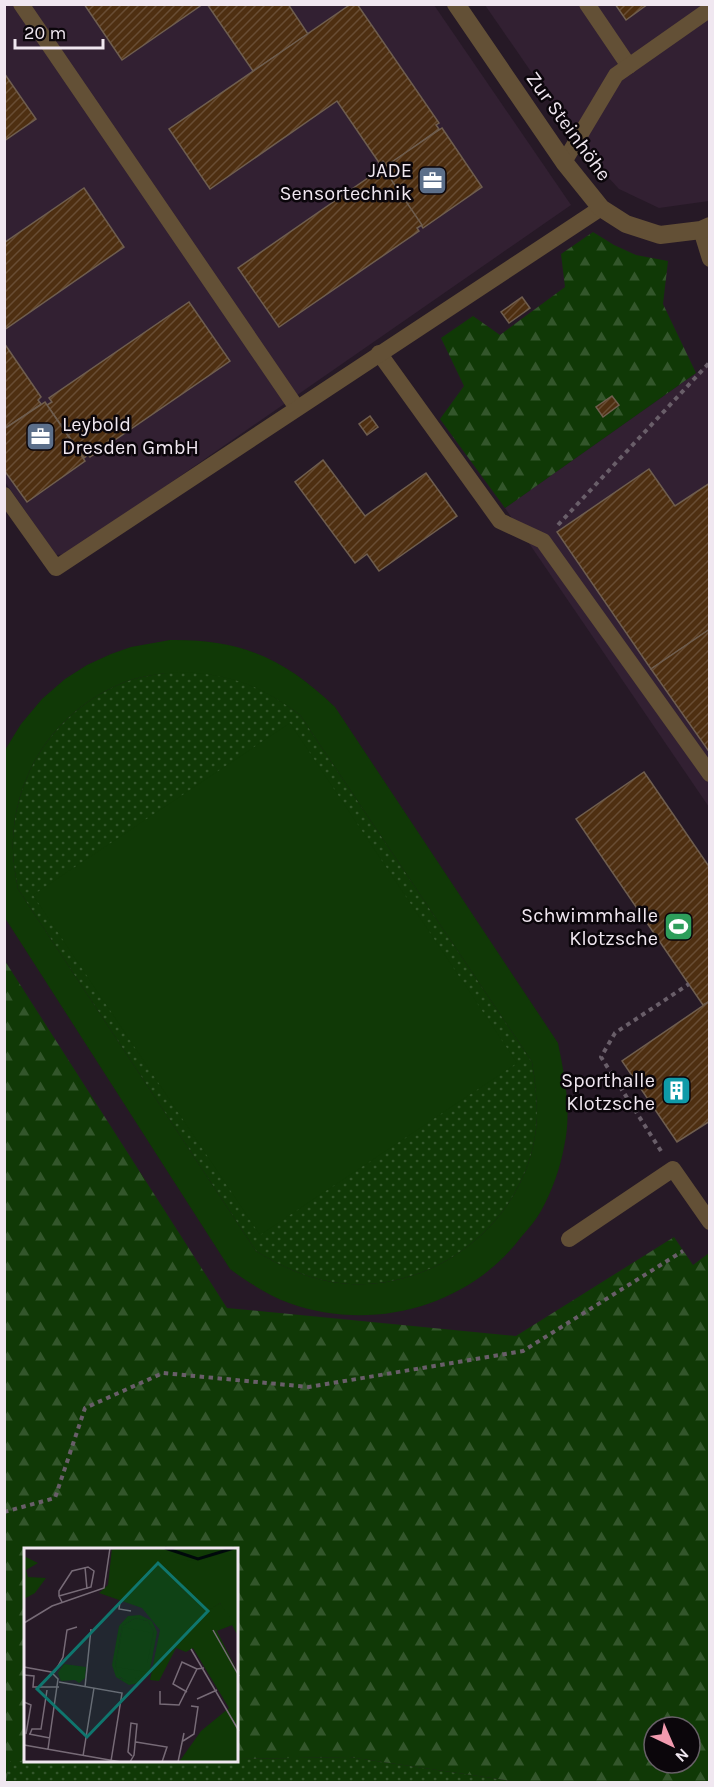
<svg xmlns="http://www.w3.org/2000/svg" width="714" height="1787" viewBox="0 0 714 1787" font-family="Karla,sans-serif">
	<defs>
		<pattern id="grass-dots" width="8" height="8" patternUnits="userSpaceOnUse" patternTransform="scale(1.5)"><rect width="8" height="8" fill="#103906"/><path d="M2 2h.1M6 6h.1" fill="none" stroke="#33562b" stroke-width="1.8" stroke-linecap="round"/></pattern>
		<pattern id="forest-firs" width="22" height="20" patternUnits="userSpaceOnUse" patternTransform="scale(1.5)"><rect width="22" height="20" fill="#103906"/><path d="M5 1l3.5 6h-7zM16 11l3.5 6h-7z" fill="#33562b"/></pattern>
		<pattern id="building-hatch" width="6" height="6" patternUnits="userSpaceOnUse" patternTransform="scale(1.5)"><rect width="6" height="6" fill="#4e2f11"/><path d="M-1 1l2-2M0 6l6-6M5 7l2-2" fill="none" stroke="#684d34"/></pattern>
	</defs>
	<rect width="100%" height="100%" fill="#261926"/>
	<g fill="#322032">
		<polygon points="4,5 434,5 571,205 68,554 56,555 5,482"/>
		<polygon points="485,5 709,5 709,201 659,208 619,189 592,160"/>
		<polygon points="709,364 709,807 505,508"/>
	</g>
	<g fill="url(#grass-dots)">
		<path d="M178 671C230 674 259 683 300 715L532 1062C535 1080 537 1098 537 1116 534 1212 445 1289 350 1284 315 1282 285 1269 256 1251L18 889C15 873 12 856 13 839 16 771 57 711 120 684 138 676 159 674 178 671Z"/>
		<polygon points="349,1757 519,1782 6,1782 10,1761 237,1762 237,1759"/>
	</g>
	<g fill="url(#forest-firs)" fill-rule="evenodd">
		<polygon points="593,232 614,245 636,255 668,261 663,304 696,373 505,508 440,419 464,386 441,338 473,316 500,335 565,287 561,254"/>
		<path d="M5 961 227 1308 516 1336 674 1237 693 1265 709 1253V1782H519L349 1757 237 1759V1550H26L25 1761H10L6 1782H5ZM654 1727H690V1763H654Z"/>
	</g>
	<g fill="#103906" fill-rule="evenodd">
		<path d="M170 640C241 639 284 658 335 707L558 1043C565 1078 572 1112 564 1147 560 1169 552 1191 541 1211 536 1220 529 1228 522 1236 469 1307 372 1333 289 1303 268 1295 249 1283 230 1269L5 918V750L21 724 42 699 65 679 87 665 111 654 131 647ZM178 672C230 674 259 684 300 715L532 1062C535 1080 537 1098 537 1116 534 1212 445 1289 350 1284 315 1282 285 1269 256 1251L18 889C15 873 12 856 13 839 16 771 57 711 120 684 138 676 159 674 178 672Z"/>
		<polygon points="290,723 517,1063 260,1235 33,895"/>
	</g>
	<g fill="url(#building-hatch)" stroke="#6f5e4f" stroke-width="1.5">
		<polygon points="84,4 203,4 122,60"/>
		<polygon points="207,4 288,4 308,34 253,71"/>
		<polygon points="351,4 357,4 439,123 436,125 439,129 387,166 383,161 380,164 337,101 210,189 169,129"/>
		<polygon points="615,4 648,4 626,20"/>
		<polygon points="4,73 36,119 4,141"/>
		<polygon points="442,128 482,187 423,228 383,168"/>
		<polygon points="378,171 381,175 386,172 422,225 417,228 419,231 279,327 238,268"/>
		<polygon points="84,188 124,247 4,330 4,243"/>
		<polygon points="522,297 530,308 509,323 501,312"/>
		<polygon points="189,302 230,361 90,457 88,455 84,458 47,405 52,402 49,398"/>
		<polygon points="4,343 41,397 38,400 41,404 4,429"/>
		<polygon points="612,396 619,405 603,417 596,407"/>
		<polygon points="45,402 85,461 27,502 4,470 4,429"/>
		<polygon points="370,416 378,427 367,435 359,424"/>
		<polygon points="323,460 365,516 426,473 457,516 379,571 367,554 355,563 295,482"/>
		<polygon points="649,469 675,506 710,483 710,629 651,669 557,532"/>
		<polygon points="710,629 710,753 651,669"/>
		<polygon points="644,772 710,868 710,1001 703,1005 576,819"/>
		<polygon points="710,1001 710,1121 677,1142 622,1061"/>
	</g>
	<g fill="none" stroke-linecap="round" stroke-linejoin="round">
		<g stroke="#695e69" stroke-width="4" stroke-dasharray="4.5 4.5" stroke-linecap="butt">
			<polyline points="558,525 710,362"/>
			<polyline points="661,1151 601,1057 615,1033 689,984"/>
			<polyline points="4,1512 55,1498 85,1408 163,1373 309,1387 523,1351 683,1251"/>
		</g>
		<g stroke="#635036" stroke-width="16">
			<polyline points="21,4 297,408"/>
			<polyline points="587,4 629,66"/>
			<polyline points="564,162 616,75 710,9"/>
			<polyline points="701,230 710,259"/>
			<polyline points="379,353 500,521 543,541 710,774"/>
			<polyline points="4,495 56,568 601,208"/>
			<polyline points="569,1239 673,1169 710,1222"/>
		</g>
		<polyline stroke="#635036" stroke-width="18" points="456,4 564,162 601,208 626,224 660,235 701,230 710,226"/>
	</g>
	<defs>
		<symbol id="office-square" viewBox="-11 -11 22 22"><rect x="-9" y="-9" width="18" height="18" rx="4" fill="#5c6f8a" stroke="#0b060b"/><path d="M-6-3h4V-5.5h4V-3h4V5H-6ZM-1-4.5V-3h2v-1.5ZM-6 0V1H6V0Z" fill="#fff"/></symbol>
		<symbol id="stadium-square" viewBox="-11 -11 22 22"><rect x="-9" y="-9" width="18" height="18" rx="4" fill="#2e9e5b" stroke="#0b060b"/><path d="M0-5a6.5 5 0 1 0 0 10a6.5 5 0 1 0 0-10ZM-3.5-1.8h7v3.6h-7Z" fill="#fff"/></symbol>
		<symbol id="building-square" viewBox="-11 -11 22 22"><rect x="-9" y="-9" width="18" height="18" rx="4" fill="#0f9aa8" stroke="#0b060b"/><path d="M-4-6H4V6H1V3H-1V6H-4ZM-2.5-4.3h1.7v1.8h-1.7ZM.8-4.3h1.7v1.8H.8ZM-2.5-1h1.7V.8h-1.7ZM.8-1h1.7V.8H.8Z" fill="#fff"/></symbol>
	</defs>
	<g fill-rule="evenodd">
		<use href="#office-square" x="416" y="164" width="33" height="33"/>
		<use href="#office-square" x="24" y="420" width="33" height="33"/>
		<use href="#stadium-square" x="662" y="910" width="33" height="33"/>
		<use href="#building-square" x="660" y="1074" width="33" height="33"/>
	</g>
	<g text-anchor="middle" stroke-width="5" stroke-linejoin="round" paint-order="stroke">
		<g font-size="20" fill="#f0e7f0" stroke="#0b060b">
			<text transform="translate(569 126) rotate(54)" y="7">Zur Steinhöhe</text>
		</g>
		<g font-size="20" fill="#f0e7f0" stroke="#0b060b" text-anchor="end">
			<text x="412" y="177">JADE<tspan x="412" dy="23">Sensortechnik</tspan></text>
			<text x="62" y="431" text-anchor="start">Leybold<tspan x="62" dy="23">Dresden GmbH</tspan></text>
			<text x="658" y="922">Schwimmhalle<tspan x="658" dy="23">Klotzsche</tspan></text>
			<text x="655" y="1087">Sporthalle<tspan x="655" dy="23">Klotzsche</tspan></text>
		</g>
	</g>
	<g transform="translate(24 1548)">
		<rect width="214" height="214" fill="#261926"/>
		<path d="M214 0V88L196 55 182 65 158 42 131 1ZM111 70 124 73 130 84 122 125 112 133 104 134 94 128 91 118 98 78Z" fill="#103906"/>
		<path d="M88 0H132L158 42 182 64 196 55 211 76 193 83 214 125V214H155L177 183 205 160 169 100 162 104 152 100 135 133 126 132 136 82 118 60 75 45 84 37ZM155 0 174 8 198 0H215L174 13 153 11 138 1ZM0 8 14 15 2 22 4 29 22 30 11 45 0 51ZM40 116 62 119 61 130 55 135 51 132 37 133 34 125Z" fill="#103906"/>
		<path d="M116 67 128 73 133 84 125 127 116 135 105 137 92 129 88 117 95 78 104 68ZM111 70 124 73 130 84 123 116 129 85 99 79 92 119 122 124 107 134 96 130 91 118 98 78Z" fill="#103906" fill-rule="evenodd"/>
		<path fill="none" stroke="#00090b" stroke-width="3" d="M141 0 174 11 210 0"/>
		<path fill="none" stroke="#776b77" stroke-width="1.5" d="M61 19 63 41M35 48 67 39 70 23 64 19 48 23 35 43V48L38 54M96 54 95 61 107 63M0 75 28 58 80 40 86 0M189 82 215 128M167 101 215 183M0 119 27 124 34 131 24 201M30 125 39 109 43 82 53 79M0 127 10 128 9 139H35M35 134 98 145 87 213M61 139 67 81M136 143V156L155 157 173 121 180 120M163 144 149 136 158 114 173 121M173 151 193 142M0 154 7 157 2 186M5 186 26 190M6 186 8 181H17L23 142M159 193 170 186 174 159 167 158M112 194 143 199 138 214M0 197 97 214M59 208 70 140M106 214 110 207 113 176 107 175 104 204 108 208M154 214 160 185"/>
		<path fill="#0f766e" fill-opacity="0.15" stroke="#0f766e" stroke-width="3" d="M134 15 184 63 63 189 13 141Z"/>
		<rect width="214" height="214" fill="none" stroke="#f0e7f0" stroke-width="3"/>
	</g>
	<rect width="714" height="1787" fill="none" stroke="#f0e7f0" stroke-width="12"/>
	<g transform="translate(672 1745) rotate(136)"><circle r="28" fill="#0b060b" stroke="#676067" stroke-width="1.5"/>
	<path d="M0-4.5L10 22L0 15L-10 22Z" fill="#f29aaf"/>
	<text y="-9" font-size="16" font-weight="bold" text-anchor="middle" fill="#f0e7f0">N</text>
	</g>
	<path d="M15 39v9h88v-9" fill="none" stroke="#f0e7f0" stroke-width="3"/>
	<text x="24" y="39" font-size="18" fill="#f0e7f0" stroke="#0b060b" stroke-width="4.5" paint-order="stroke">20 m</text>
</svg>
